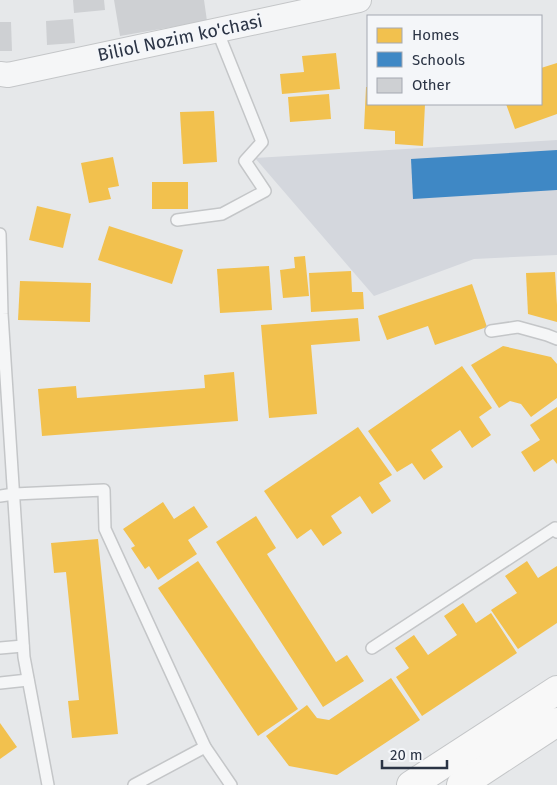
<svg xmlns="http://www.w3.org/2000/svg" width="557" height="785" viewBox="0 0 557 785" font-family="'Fira Sans',sans-serif">
	<rect width="100%" height="100%" fill="#e6e8ea"/>
	<polygon fill="#d4d7dd" points="557,140 557,255 474,259 374,296 255,158"/>
	<g fill="#f2c14e">
		<polygon points="336,53 340,89 282,94 280,74 304,72 302,56"/>
		<polygon points="557,63 557,114 515,129 506,104 541,104 541,68"/>
		<polygon points="366,87 368,87 368,104 425,104 423,146 395,144 395,131 364,129"/>
		<polygon points="329,94 331,119 290,122 288,97"/>
		<polygon points="214,111 217,162 183,164 180,112"/>
		<polygon points="113,157 119,186 108,188 111,199 89,203 81,163"/>
		<rect x="152" y="182" width="36" height="27"/>
		<polygon points="37,206 71,214 63,248 29,240"/>
		<polygon points="109,226 183,250 172,284 98,260"/>
		<polygon points="305,256 309,296 283,298 280,270 295,268 294,257"/>
		<polygon points="269,266 272,310 220,313 217,269"/>
		<polygon points="351,271 352,292 363,292 364,309 311,312 309,273"/>
		<polygon points="555,272 557,305 557,322 528,314 526,273"/>
		<polygon points="20,281 91,283 90,322 18,320"/>
		<polygon points="472,284 487,327 435,345 428,326 387,340 378,316"/>
		<polygon points="358,318 360,341 311,345 317,414 269,418 261,325"/>
		<polygon points="503,346 551,357 557,364 557,398 531,417 521,404 510,401 499,408 471,365"/>
		<polygon points="462,366 492,408 479,417 491,435 472,448 460,430 431,450 443,467 424,480 412,463 397,472 368,431"/>
		<polygon points="234,372 238,421 42,436 38,389 76,386 77,398 205,388 204,375"/>
		<polygon points="557,407 557,464 553,459 534,472 521,452 540,440 530,425"/>
		<polygon points="358,427 392,475 379,483 391,501 372,514 360,496 331,516 342,533 323,546 311,529 297,539 264,491"/>
		<polygon points="163,502 174,519 194,506 208,527 188,540 197,554 158,580 149,566 145,569 131,548 135,546 123,529"/>
		<polygon points="256,516 276,548 267,554 336,662 347,655 364,681 323,707 216,542"/>
		<polygon points="98,539 118,734 72,738 68,701 79,700 66,572 54,573 51,543"/>
		<polygon points="198,561 298,709 258,736 158,588"/>
		<polygon points="527,561 538,578 557,566 557,623 518,649 491,610 517,593 505,576"/>
		<polygon points="463,603 476,623 491,613 517,653 422,716 396,677 409,668 395,648 414,635 428,655 457,635 444,616"/>
		<polygon points="391,678 420,720 337,775 289,766 266,736 307,705 317,718 329,720"/>
		<polygon points="0,723 17,747 0,759"/>
	</g>
	<polygon fill="#3f88c5" points="557,150 557,190 413,199 411,159"/>
	<g fill="#ced0d3">
		<polygon points="73,0 104,0 105,10 74,13"/>
		<polygon points="114,0 204,0 207,21 120,36"/>
		<polygon points="73,19 75,43 47,45 46,21"/>
		<polygon points="0,22 11,22 12,51 0,51"/>
	</g>
	<g fill="none" stroke-linecap="round" stroke-linejoin="round">
		<defs>
			<g id="lane">
				<polyline points="177,220 222,214 265,191 245,161 262,142 217,30"/>
				<polyline points="0,234 2,314 24,657 48,785"/>
				<polyline points="491,331 518,327 547,335 557,339"/>
				<polyline points="0,496 14,494 104,490 105,529 205,747 231,785"/>
				<polyline points="0,648 23,646"/>
				<polyline points="372,648 555,528 557,532"/>
				<polyline points="0,683 28,680"/>
				<polyline points="134,785 205,747"/>
			</g>
			<polyline id="street" points="0,74 8,75 359,0"/>
			<g id="secondary">
				<polyline points="411,785 557,690"/>
				<polyline points="461,785 557,722"/>
			</g>
		</defs>
		<use href="#lane" stroke="#c4c6c8" stroke-width="14"/>
		<use href="#street" stroke="#c4c6c8" stroke-width="26"/>
		<use href="#secondary" stroke="#c4c6c8" stroke-width="30"/>
		<use href="#lane" stroke="#f5f6f7" stroke-width="11"/>
		<use href="#street" stroke="#f5f6f7" stroke-width="24"/>
		<use href="#secondary" stroke="#f8f8f8" stroke-width="28"/>
	</g>
	<g text-anchor="middle" stroke-width="5" stroke-linejoin="round" paint-order="stroke">
		<g font-size="18" fill="#2b3445" stroke="#f4f6f9">
			<text transform="translate(180 38) rotate(-12)" y="6">Biliol Nozim ko'chasi</text>
		</g>
	</g>
	<rect x="367" y="15" width="175" height="90" fill="#f4f6f9" stroke="#a4a8b1"/>
	<rect x="377" y="28" width="25" height="15" fill="#f2c14e" stroke="#a4a8b1"/>
	<text x="412" y="40" font-size="15" fill="#2b3445">Homes</text>
	<rect x="377" y="52" width="25" height="15" fill="#3f88c5" stroke="#a4a8b1"/>
	<text x="412" y="65" font-size="15" fill="#2b3445">Schools</text>
	<rect x="377" y="78" width="25" height="15" fill="#ced0d3" stroke="#a4a8b1"/>
	<text x="412" y="90" font-size="15" fill="#2b3445">Other</text>
	<path d="M382 760v8h65v-8" fill="none" stroke="#2b3445" stroke-width="2.5"/>
	<text x="390" y="760" font-size="15" fill="#2b3445" stroke="#f4f6f9" stroke-width="4" paint-order="stroke">20 m</text>
</svg>
